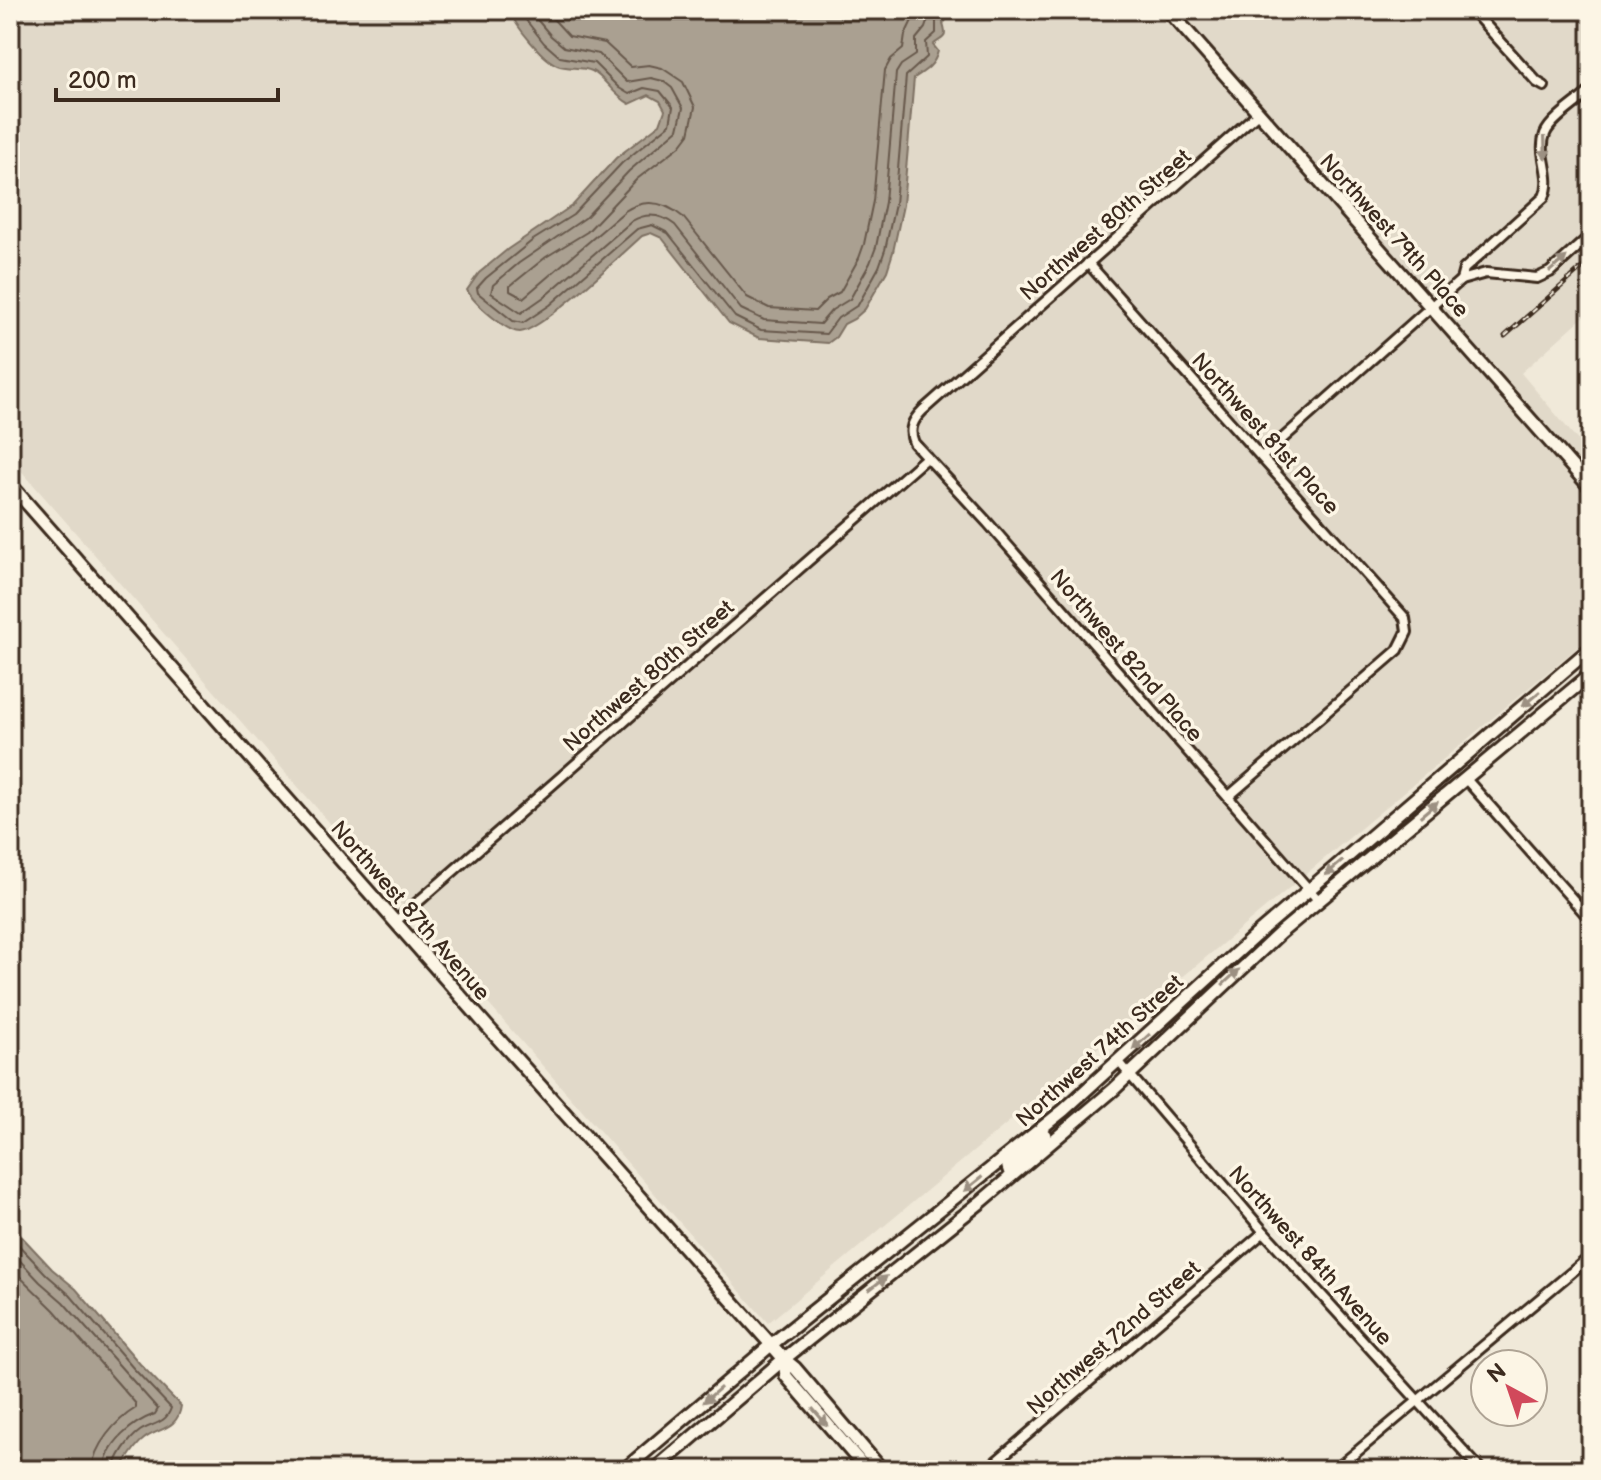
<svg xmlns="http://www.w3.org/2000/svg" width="1601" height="1480" viewBox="0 0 1601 1480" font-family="'Balsamiq Sans',sans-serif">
	<rect width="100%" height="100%" fill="#f0e9d9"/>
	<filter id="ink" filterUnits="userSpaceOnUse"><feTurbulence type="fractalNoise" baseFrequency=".0125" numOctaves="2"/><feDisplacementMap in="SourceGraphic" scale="16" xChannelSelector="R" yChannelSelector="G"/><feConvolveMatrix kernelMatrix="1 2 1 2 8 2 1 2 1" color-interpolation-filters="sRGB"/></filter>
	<g filter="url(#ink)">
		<polygon fill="#e1d9c9" points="10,10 1591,10 1591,310 1521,373 1591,456 1591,636 768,1323 10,458"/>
		<g fill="#aaa091" stroke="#7e7163" stroke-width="2">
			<path d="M509 10H954L943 24C948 40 943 36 933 45L938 51C935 65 925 71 914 78L903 205 893 252 887 271 865 309 854 319 844 324 836 337 828 343 759 338 729 323 662 238 651 233 642 236C622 254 542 331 520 332 506 332 473 302 467 290L479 273 508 249 573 205 616 158 660 124 665 110 660 101 649 95 630 104C611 94 606 78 592 71 582 66 570 69 560 66 544 62 515 25 509 10Z"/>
			<path d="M10 1224 52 1269 76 1289 140 1364 181 1406C178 1430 158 1428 144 1439 134 1446 127 1460 120 1470H10Z"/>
		</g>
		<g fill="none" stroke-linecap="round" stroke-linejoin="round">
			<g stroke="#67594c" stroke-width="2">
				<polyline points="518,10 544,43 560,57 594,63 619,88 629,94 644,88 660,91 673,107 670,124 622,163 573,215 533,240 486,278 477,288 478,293 513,321 523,323 550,305 637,229 652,225 668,233 735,317 761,330 826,334 838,318 858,305 879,267 885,250 895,204 906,76 927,57 926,42 936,33 936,21 944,10"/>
				<path d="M529 10 551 36 564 47 599 54 627 82 651 78 663 81 672 88 683 108 678 129 629 171 585 218 519 263 493 285 491 293 521 313 544 297 632 221C647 212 661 214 675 225L741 309 764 320 820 324 832 310 850 299 870 263 876 247 885 202 896 73 901 65 916 55V39L925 28 931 10"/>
				<path d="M545 10 569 36 605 43 631 67 649 65 662 68 683 82 695 107 689 134 680 146 637 179 587 232 546 257 510 286V291L523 298 625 211C645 198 665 202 683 217L747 297 769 308 815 311 827 299 840 292 859 258 864 244 873 201 885 70 891 59 903 49 905 35 917 10"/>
				<path d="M10 1236 47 1275 70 1295 134 1369 171 1408C166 1424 153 1423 140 1431 129 1439 116 1457 114 1470"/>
				<path d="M10 1250 40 1282 63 1302 158 1409 155 1414C133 1422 106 1443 104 1470"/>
				<path d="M10 1267 54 1310 136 1404V1408C116 1420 93 1446 92 1470"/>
			</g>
			<defs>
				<g id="minor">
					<polyline points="1472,10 1537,82 1544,86"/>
					<path d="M1259 112 923 410C913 420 908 429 914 443L988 523 1319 901"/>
					<polyline points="1088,263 1405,618 1407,632 1398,650 1228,797"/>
					<path d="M1461 280 1464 269 1544 197C1554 176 1537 155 1545 134 1550 120 1579 101 1591 91"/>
					<polyline points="1263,456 1461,280 1486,273 1537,278 1550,272 1591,235"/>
					<polyline points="1465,778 1591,920"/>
					<polyline points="395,922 927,457"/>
					<polyline points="1119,1062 1264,1232 1481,1470"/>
					<polyline points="986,1470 1264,1232"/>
					<polyline points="1335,1470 1591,1256"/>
				</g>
				<g id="major">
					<polyline points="1168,10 1591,488"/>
					<polyline points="10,484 486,1025 784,1359 795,1368 882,1470"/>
					<polyline points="1011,1176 1008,1167 1045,1135"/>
					<polyline points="784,1359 786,1376 867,1470"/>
					<polyline points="624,1470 772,1344 1064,1110 1255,936 1591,648"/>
					<polyline points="654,1470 784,1359 982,1201 1113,1090 1280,933 1591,674"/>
				</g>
			</defs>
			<use href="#minor" stroke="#3b2a1e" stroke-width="14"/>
			<use href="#major" stroke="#3b2a1e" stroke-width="17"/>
			<use href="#minor" stroke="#fcf5e5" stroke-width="8"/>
			<use href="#major" stroke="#fcf5e5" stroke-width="11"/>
			<defs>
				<polyline id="rail" points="1505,336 1591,260"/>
			</defs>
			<use href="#rail" stroke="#3b2a1e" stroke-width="5"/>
			<use href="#rail" stroke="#fcf5e5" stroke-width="2" stroke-dasharray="6" stroke-linecap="butt"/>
		</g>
		<defs><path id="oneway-solid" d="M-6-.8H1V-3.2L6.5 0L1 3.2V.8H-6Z" transform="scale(2)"/></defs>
		<g fill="#9c9082">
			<use href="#oneway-solid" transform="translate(1545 148) rotate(88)"/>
			<use href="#oneway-solid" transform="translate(1558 264) rotate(-41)"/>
			<use href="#oneway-solid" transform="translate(1531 699) rotate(140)"/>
			<use href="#oneway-solid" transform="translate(1429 809) rotate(-40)"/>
			<use href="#oneway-solid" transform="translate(1334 868) rotate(140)"/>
			<use href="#oneway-solid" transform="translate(1231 977) rotate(-43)"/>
			<use href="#oneway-solid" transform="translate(1141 1042) rotate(138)"/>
			<use href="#oneway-solid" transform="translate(973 1184) rotate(142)"/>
			<use href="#oneway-solid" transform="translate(878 1283) rotate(-38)"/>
			<use href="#oneway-solid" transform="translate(712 1395) rotate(139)"/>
			<use href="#oneway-solid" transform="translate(820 1417) rotate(49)"/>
		</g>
	</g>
	<g text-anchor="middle" stroke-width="7" stroke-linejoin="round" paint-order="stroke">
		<g font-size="22" fill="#3b2a1e" stroke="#fcf5e5">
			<text transform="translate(1105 224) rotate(-41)" y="8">Northwest 80th Street</text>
			<text transform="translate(1395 235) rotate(48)" y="8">Northwest 79th Place</text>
			<text transform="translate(1266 433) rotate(48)" y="8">Northwest 81st Place</text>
			<text transform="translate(1127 655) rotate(49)" y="8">Northwest 82nd Place</text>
			<text transform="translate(648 675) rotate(-41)" y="8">Northwest 80th Street</text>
			<text transform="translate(411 910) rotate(49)" y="8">Northwest 87th Avenue</text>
			<text transform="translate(1099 1050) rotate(-42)" y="8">Northwest 74th Street</text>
			<text transform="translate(1311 1255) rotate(48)" y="8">Northwest 84th Avenue</text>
			<text transform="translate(1113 1337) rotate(-41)" y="8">Northwest 72nd Street</text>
		</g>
	</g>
	<rect width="1601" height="1480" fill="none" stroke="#fcf5e5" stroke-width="40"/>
	<rect x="20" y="20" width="1561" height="1440" fill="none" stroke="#3b2a1e" stroke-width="3" filter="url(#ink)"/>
	<g transform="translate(1509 1388) rotate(320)"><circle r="38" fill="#fcf5e5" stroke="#afa495" stroke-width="2"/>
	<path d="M0-6L14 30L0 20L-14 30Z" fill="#d1495b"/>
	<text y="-12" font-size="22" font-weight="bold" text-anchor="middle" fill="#3b2a1e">N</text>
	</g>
	<path d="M56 88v12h222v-12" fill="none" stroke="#3b2a1e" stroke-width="4"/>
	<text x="68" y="88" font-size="24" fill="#3b2a1e" stroke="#fcf5e5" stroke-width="6" paint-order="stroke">200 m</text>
</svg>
